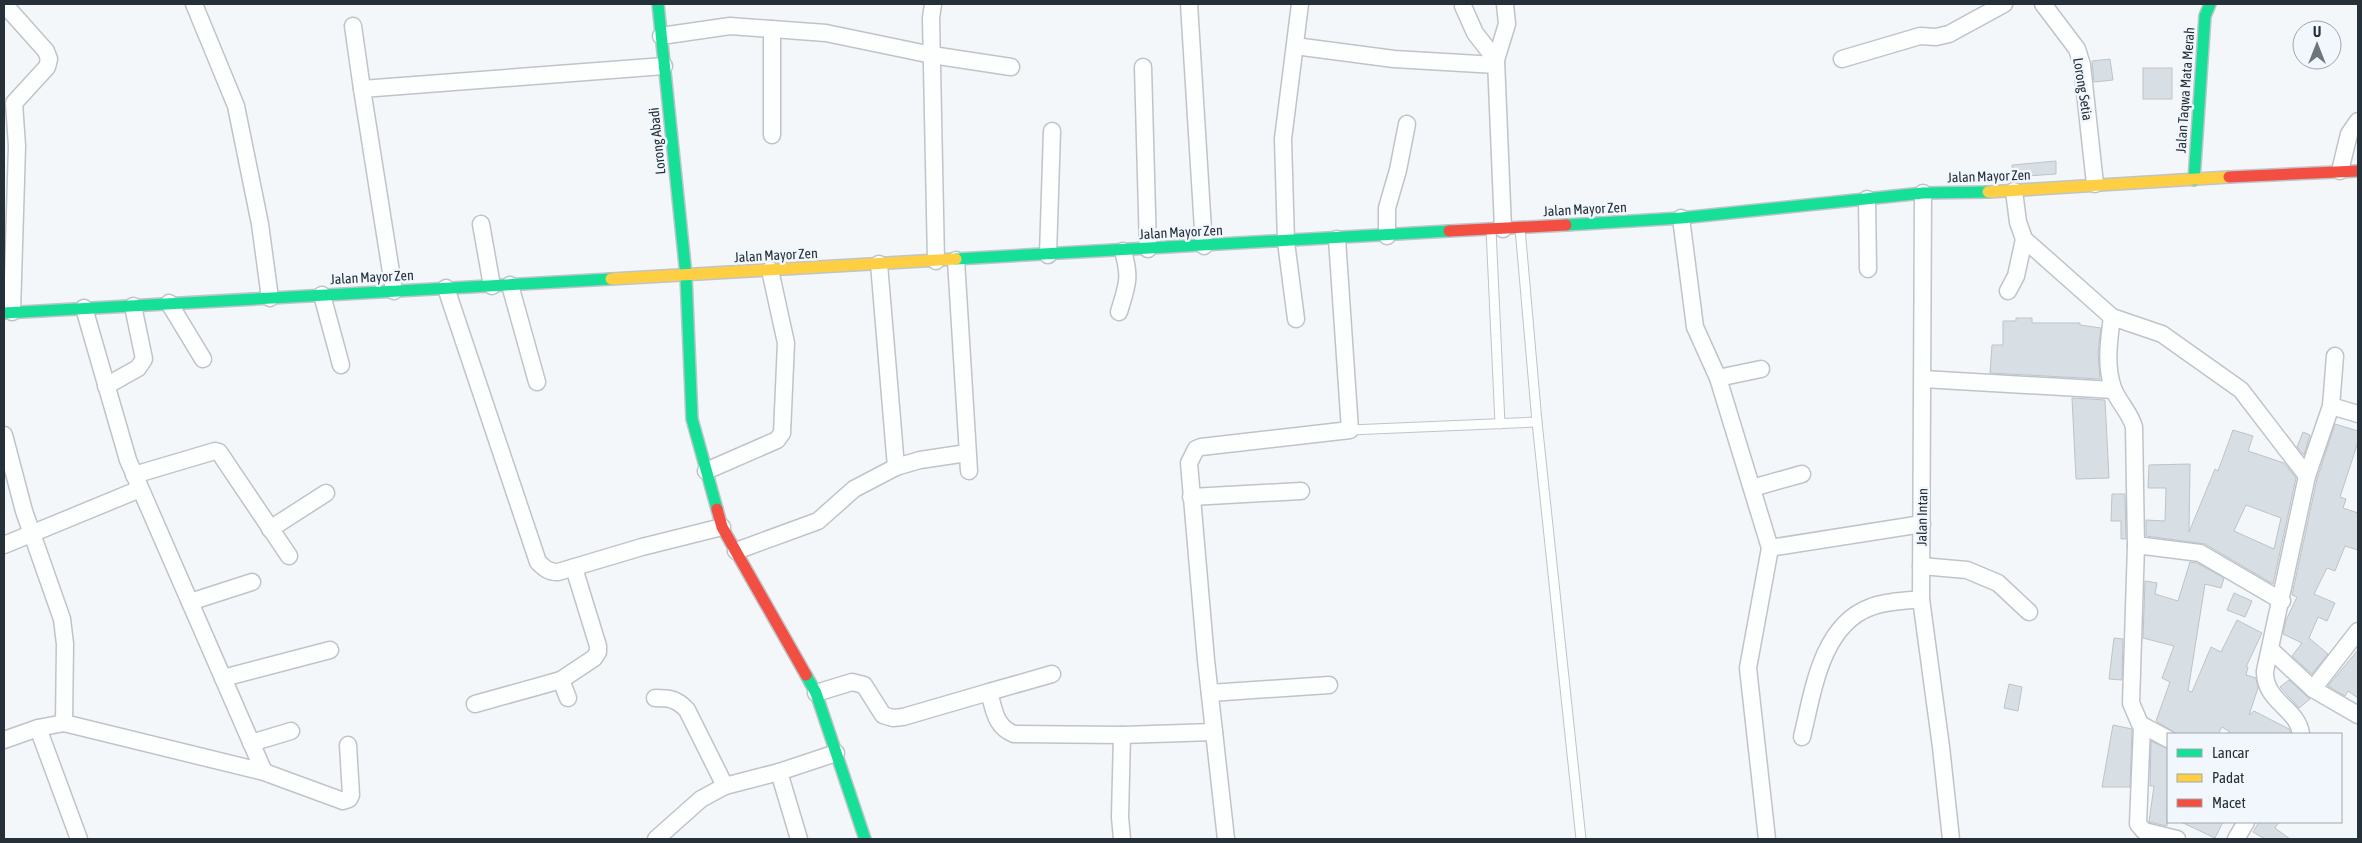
<svg xmlns="http://www.w3.org/2000/svg" width="2362" height="843" viewBox="0 0 2362 843" font-family="'Asap Condensed',sans-serif">
	<rect width="100%" height="100%" fill="#f4f7f9"/>
	<g fill="#d8dfe4" stroke="#bdc3c8" fill-rule="evenodd">
		<polygon points="2110,59 2113,80 2094,82 2092,61"/>
		<rect x="2143" y="68" width="29" height="31"/>
		<polygon points="2056,161 2056,174 2013,177 2012,165"/>
		<polygon points="2016,318 2032,318 2032,323 2080,323 2080,325 2101,328 2098,352 2100,379 1990,373 1992,345 2003,345 2003,321 2016,321"/>
		<polygon points="2072,398 2105,400 2109,478 2076,479"/>
		<polygon points="2335,424 2358,431 2358,442 2340,497 2346,499 2343,508 2358,513 2358,550 2345,546 2335,571 2327,568 2314,594 2335,603 2327,621 2318,617 2309,638 2328,654 2312,674 2292,656 2302,643 2283,634 2286,620 2297,597 2292,595 2317,479"/>
		<path d="M2233 430 2253 436 2248 451 2284 463 2296 478 2273 584 2205 544 2146 536V520L2165 521 2166 488H2148L2149 465 2190 464 2189 532 2215 469 2218 471ZM2246 505 2281 518 2274 549 2234 531Z"/>
		<polygon points="2303,432 2310,435 2304,455 2297,447"/>
		<polygon points="2112,494 2125,494 2126,539 2121,539 2121,521 2111,521"/>
		<polygon points="2190,562 2197,563 2224,578 2221,588 2205,584 2188,691 2192,692 2211,647 2221,652 2237,620 2262,633 2246,667 2248,667 2246,675 2256,678 2258,688 2249,715 2254,711 2289,729 2291,734 2227,734 2230,732 2222,727 2218,734 2177,734 2156,721 2170,682 2162,678 2174,646 2143,638 2145,581 2157,583 2155,594 2178,601"/>
		<polygon points="2234,593 2252,601 2245,617 2227,610"/>
		<polygon points="2114,638 2123,639 2122,680 2109,679"/>
		<polygon points="2358,650 2358,698 2348,691 2345,696 2328,686"/>
		<polygon points="2289,680 2310,699 2299,708 2280,687"/>
		<polygon points="2009,684 2022,687 2018,711 2004,708"/>
		<polygon points="2113,725 2132,729 2130,787 2102,787"/>
		<polygon points="2151,741 2168,749 2167,826 2149,822 2154,786 2150,786"/>
		<polygon points="2181,822 2223,822 2215,838"/>
		<polygon points="2259,822 2279,822 2275,828 2290,839 2265,839 2253,832"/>
	</g>
	<g fill="none" stroke-linecap="round" stroke-linejoin="round">
		<defs>
			<g id="lane">
				<polyline points="1520,228 1537,422 1581,839"/>
				<polyline points="1491,229 1500,424"/>
				<polyline points="1350,430 1537,422"/>
			</g>
			<g id="street">
				<polyline points="4,4 46,51 49,59 47,67 14,103 17,146 12,312"/>
				<polyline points="194,4 236,106 260,224 270,298"/>
				<polyline points="933,4 931,18 936,261"/>
				<polyline points="1189,4 1204,246"/>
				<polyline points="2043,4 2077,49 2082,65 2095,184"/>
				<polyline points="1463,6 1475,33 1496,60"/>
				<polyline points="353,26 362,89"/>
				<polyline points="772,29 772,135"/>
				<polyline points="661,36 730,26 826,33 932,55 1011,67"/>
				<polyline points="1295,46 1394,59 1496,65"/>
				<polyline points="1842,59 1920,36 1936,37 1949,34 2004,4"/>
				<polyline points="1143,67 1148,249"/>
				<polyline points="2340,171 2349,134 2358,121"/>
				<polyline points="2014,191 2018,222 2024,239 2112,317 2162,334 2241,390 2307,476"/>
				<polyline points="1923,193 1921,599 1941,747 1951,839"/>
				<polyline points="1867,199 1868,269"/>
				<polyline points="1681,218 1695,327 1718,378 1770,548 1748,668 1767,839"/>
				<polyline points="481,224 492,286"/>
				<polyline points="1503,229 1496,60 1507,24 1505,4"/>
				<polyline points="1387,236 1387,208 1398,170 1407,124"/>
				<polyline points="1048,255 1052,131"/>
				<polyline points="956,260 969,471"/>
				<polyline points="510,285 537,382"/>
				<path d="M446 288 538 562C545 569 549 572 558 572L642 547 722 527"/>
				<polyline points="394,291 362,89 664,66"/>
				<polyline points="2008,291 2016,276 2024,239"/>
				<polyline points="322,295 341,365"/>
				<polyline points="169,303 203,359"/>
				<polyline points="84,308 128,460 264,772"/>
				<path d="M1119 312C1127 285 1131 279 1123 251"/>
				<path d="M2112 317C2109 340 2105 365 2113 388 2118 402 2130 412 2134 427L2136 545 2200 553 2282 601"/>
				<polyline points="1296,319 1286,242 1283,139 1300,4"/>
				<polyline points="1718,378 1761,369"/>
				<polyline points="1923,379 2113,390"/>
				<polyline points="106,386 138,368 144,359 133,306"/>
				<polyline points="2331,406 2358,414"/>
				<polyline points="4,435 24,511 62,619 65,644 64,723 38,728"/>
				<polyline points="896,467 920,460 967,453"/>
				<polyline points="706,471 777,440 782,433 786,343 770,270"/>
				<polyline points="134,475 215,451 219,452 289,556"/>
				<polyline points="1752,488 1802,474"/>
				<polyline points="1191,497 1301,491"/>
				<polyline points="270,529 326,493"/>
				<polyline points="4,545 140,489"/>
				<polyline points="2136,545 2131,703 2140,724 2168,739"/>
				<polyline points="1770,548 1922,524"/>
				<polyline points="736,551 818,521 854,489 896,467 879,264"/>
				<polyline points="1921,566 1967,570 1998,583 2029,612"/>
				<polyline points="190,602 252,582"/>
				<polyline points="2270,649 2313,689 2358,715"/>
				<polyline points="223,678 330,650"/>
				<polyline points="2313,689 2358,631"/>
				<polyline points="989,692 1052,674"/>
				<path d="M816 693 852 682 864 685 883 715 893 718 903 717 989 692C994 709 995 727 1014 734L1122 735 1214 732"/>
				<polyline points="1210,693 1329,685"/>
				<polyline points="568,698 561,680 594,658 598,652 598,646 574,568"/>
				<path d="M655 698C670 698 677 699 687 710L725 786"/>
				<polyline points="475,704 561,680"/>
				<polyline points="64,723 264,772 343,801 349,799 351,795 348,745"/>
				<polyline points="2142,726 2138,824 2144,831 2177,839"/>
				<path d="M2301 734C2298 708 2264 702 2265 671L2307 476 2331 406 2335 356"/>
				<polyline points="1122,735 1120,817 1122,839"/>
				<path d="M1802 737C1813 692 1821 625 1871 607 1886 601 1905 601 1921 599"/>
				<polyline points="4,740 38,728 79,839"/>
				<polyline points="251,743 291,731"/>
				<polyline points="779,772 799,839"/>
				<polyline points="656,839 701,799 725,786 779,772 836,753"/>
				<polyline points="1226,839 1206,660 1189,463 1196,449 1201,447 1350,430 1337,239"/>
				<polyline points="2236,839 2246,822"/>
			</g>
			<g id="fast">
				<polyline points="658,4 686,275 692,419 717,509"/>
				<polyline points="2194,180 2205,16 2210,4"/>
				<polyline points="1566,225 1681,218 1923,193 1988,192"/>
				<polyline points="956,259 1449,231"/>
				<polyline points="4,313 611,279"/>
				<polyline points="806,675 816,693 865,839"/>
			</g>
			<g id="slow">
				<polyline points="1988,192 2229,177"/>
				<polyline points="611,279 956,259"/>
			</g>
			<g id="jam">
				<polyline points="2229,177 2358,171"/>
				<polyline points="1449,231 1566,225"/>
				<polyline points="717,509 722,527 806,675"/>
			</g>
		</defs>
		<use href="#lane" stroke="#bec4ca" stroke-width="11"/>
		<use href="#street" stroke="#bec4ca" stroke-width="19"/>
		<use href="#fast" stroke="#bec4ca" stroke-width="14"/>
		<use href="#slow" stroke="#bec4ca" stroke-width="14"/>
		<use href="#jam" stroke="#bec4ca" stroke-width="14"/>
		<use href="#lane" stroke="#fdfefe" stroke-width="9"/>
		<use href="#street" stroke="#fdfefe" stroke-width="16"/>
		<use href="#fast" stroke="#16e098" stroke-width="11"/>
		<use href="#slow" stroke="#ffcf43" stroke-width="11"/>
		<use href="#jam" stroke="#f24e42" stroke-width="11"/>
	</g>
	<g text-anchor="middle" stroke-width="5" stroke-linejoin="round" paint-order="stroke">
		<g font-size="14" fill="#253039" stroke="#f1f7fc">
			<text transform="translate(2083 89) rotate(81)" y="5">Lorong Setia</text>
			<text transform="translate(2185 90) rotate(-86)" y="5">Jalan Taqwa Mata Merah</text>
			<text transform="translate(657 141) rotate(-96)" y="5">Lorong Abadi</text>
			<text transform="translate(1989 176) rotate(-2)" y="5">Jalan Mayor Zen</text>
			<text transform="translate(1585 209) rotate(-3)" y="5">Jalan Mayor Zen</text>
			<text transform="translate(1181 232) rotate(-3)" y="5">Jalan Mayor Zen</text>
			<text transform="translate(776 255) rotate(-3)" y="5">Jalan Mayor Zen</text>
			<text transform="translate(372 277) rotate(-3)" y="5">Jalan Mayor Zen</text>
			<text transform="translate(1922 517) rotate(-89)" y="5">Jalan Intan</text>
		</g>
	</g>
	<rect width="2362" height="843" fill="none" stroke="#253039" stroke-width="10"/>
	<rect x="2167" y="733" width="175" height="90" fill="#f1f7fc" stroke="#9fa7ae"/>
	<rect x="2177" y="749" width="25" height="8" fill="#16e098" stroke="#9fa7ae"/>
	<text x="2212" y="758" font-size="15" fill="#253039">Lancar</text>
	<rect x="2177" y="774" width="25" height="8" fill="#ffcf43" stroke="#9fa7ae"/>
	<text x="2212" y="783" font-size="15" fill="#253039">Padat</text>
	<rect x="2177" y="799" width="25" height="8" fill="#f24e42" stroke="#9fa7ae"/>
	<text x="2212" y="808" font-size="15" fill="#253039">Macet</text>
	<g transform="translate(2317 45)"><circle r="24" fill="#f1f7fc" stroke="#9fa7ae"/>
	<path d="M0-4L9 19L0 12L-9 19Z" fill="#6d767c"/>
	<text y="-8" font-size="14" font-weight="bold" text-anchor="middle" fill="#253039">U</text>
	</g>
</svg>
